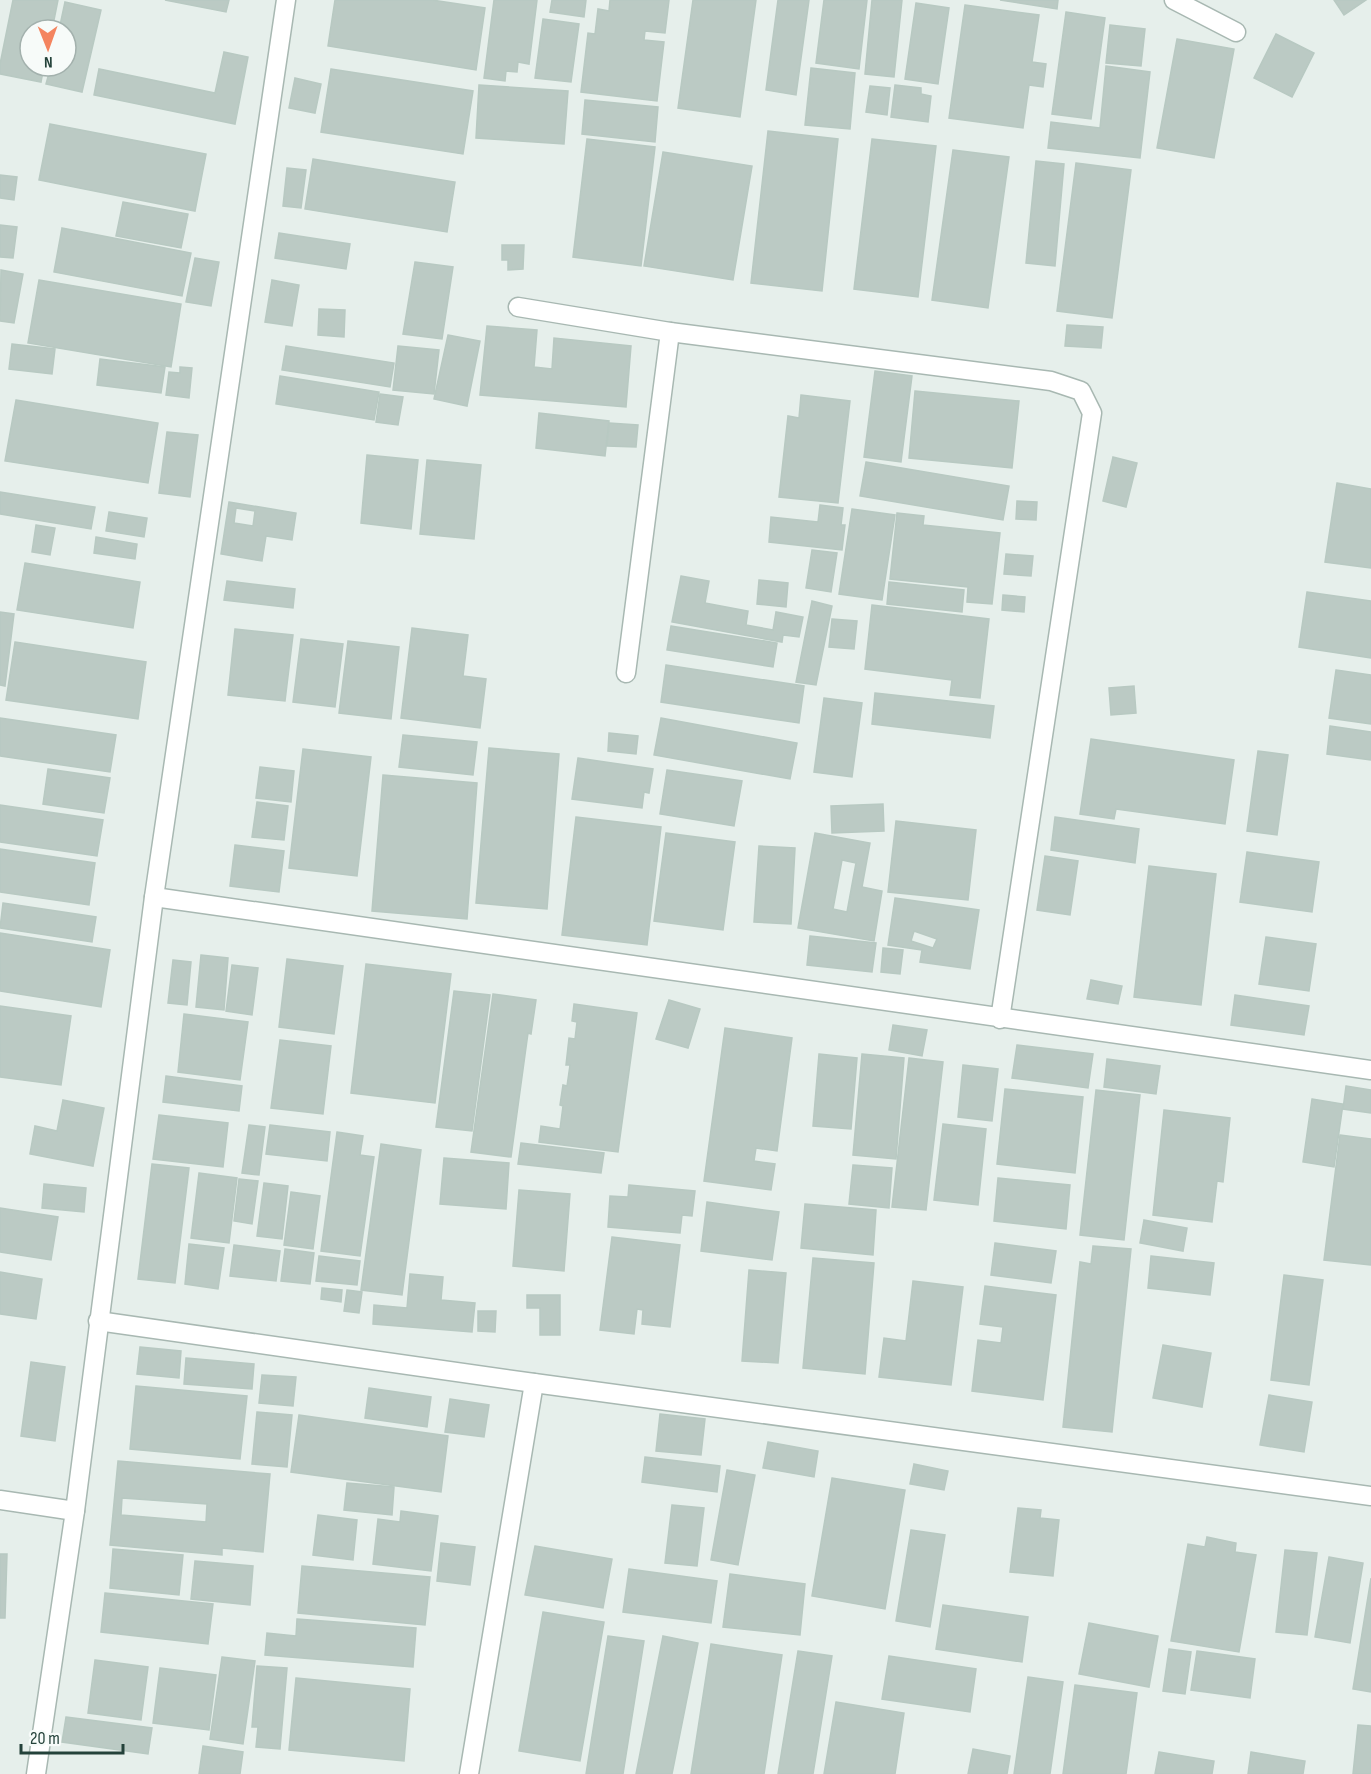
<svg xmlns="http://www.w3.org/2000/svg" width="1371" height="1774" viewBox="0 0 1371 1774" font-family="'Sofia Sans Condensed',sans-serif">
	<rect width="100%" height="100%" fill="#e6efeb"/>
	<g fill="#bbcac4" stroke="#b8c9c2" stroke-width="1.5" fill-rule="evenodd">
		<polygon points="13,0 58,0 52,30 30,30 30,66 44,66 41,82 0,74 0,64"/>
		<polygon points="165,0 229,0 226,12"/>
		<polygon points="335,0 432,0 485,8 476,70 328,46"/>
		<polygon points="494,0 537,0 529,64 518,62 517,72 506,71 505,81 484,78"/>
		<polygon points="552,0 586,0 584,17 550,12"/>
		<polygon points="610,0 669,0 665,33 645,31 644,40 664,42 657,101 581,92 588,33 595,34 598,9 609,11"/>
		<polygon points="693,0 756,0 740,117 678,108"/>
		<polygon points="778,0 809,0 796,95 766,90"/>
		<polygon points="824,0 867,0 859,69 816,63"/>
		<polygon points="872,0 902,0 894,77 865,74"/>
		<polygon points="1000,0 1058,0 1057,9"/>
		<polygon points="1334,0 1366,0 1344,15"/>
		<polygon points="65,2 101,10 82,92 46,84 51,66 66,66 66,30 59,30"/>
		<polygon points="916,3 949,8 938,84 905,79"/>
		<polygon points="965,5 1039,15 1032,62 1046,64 1043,87 1029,85 1023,128 949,118"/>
		<polygon points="1066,12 1105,18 1091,119 1052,114"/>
		<polygon points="543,19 579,24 571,82 535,78"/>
		<polygon points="1110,25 1145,29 1141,66 1106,63"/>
		<polygon points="1276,34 1314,53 1292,97 1254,78"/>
		<polygon points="1177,39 1234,49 1214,158 1157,148"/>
		<polygon points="224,52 248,57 235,124 94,95 99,69 215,93"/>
		<polygon points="1106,66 1150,72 1140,158 1048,148 1051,122 1100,128"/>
		<polygon points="811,68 855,73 850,129 805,125"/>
		<polygon points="331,69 473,91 463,154 321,132"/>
		<polygon points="295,78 321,84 315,113 289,108"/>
		<polygon points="479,85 568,91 564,144 476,138"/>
		<polygon points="895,85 921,88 921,94 931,96 928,122 891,117"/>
		<polygon points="870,86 890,88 887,115 866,112"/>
		<polygon points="585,100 658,107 655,142 582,134"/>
		<polygon points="50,124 206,154 195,211 39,180"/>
		<polygon points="768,131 838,139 822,291 751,283"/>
		<polygon points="587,139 655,147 641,266 573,257"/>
		<polygon points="872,139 936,146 918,297 854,289"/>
		<polygon points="953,150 1009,157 988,308 932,300"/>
		<polygon points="663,152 752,166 733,280 644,266"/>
		<polygon points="313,159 455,182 447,232 305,209"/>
		<polygon points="1036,161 1064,164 1055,266 1026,263"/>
		<polygon points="1076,163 1131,170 1112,318 1057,311"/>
		<polygon points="287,168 306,170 301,208 283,206"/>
		<polygon points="0,175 17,177 14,200 0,198"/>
		<polygon points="123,202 188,214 181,248 116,236"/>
		<polygon points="0,225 17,227 13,258 0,257"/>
		<polygon points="62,228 191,253 182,296 54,272"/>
		<polygon points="279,233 350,244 346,269 275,258"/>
		<polygon points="502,245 524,245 523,269 508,270 508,260 502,260"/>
		<polygon points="195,258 219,262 211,306 186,302"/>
		<polygon points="415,262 453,267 442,339 403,334"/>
		<polygon points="1,270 23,274 14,323 0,321"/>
		<polygon points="39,280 181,304 171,367 28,343"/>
		<polygon points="272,280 299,285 292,326 265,322"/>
		<polygon points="319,309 345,310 344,337 318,335"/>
		<polygon points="1067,325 1103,327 1101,348 1065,346"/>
		<polygon points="487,326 537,330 534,367 552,369 554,338 631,346 626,407 480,395"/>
		<polygon points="448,335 480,341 467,406 434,399"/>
		<polygon points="12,344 55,349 52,374 9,369"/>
		<polygon points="286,346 394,363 390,387 282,370"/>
		<polygon points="398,346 439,350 434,394 393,390"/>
		<polygon points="100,359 165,367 161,393 97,385"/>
		<polygon points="180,367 192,368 189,398 166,395 169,372 180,373"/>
		<polygon points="875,371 912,376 901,462 864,457"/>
		<polygon points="280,376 379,392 374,420 276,404"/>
		<polygon points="915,391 1019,401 1012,468 909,458"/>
		<polygon points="380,394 403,397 398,425 376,422"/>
		<polygon points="801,395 850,401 838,503 779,497 788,416 799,418"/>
		<polygon points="16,400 158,423 148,483 5,461"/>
		<polygon points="539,413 609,421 605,456 536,448"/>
		<polygon points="609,423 638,425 636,447 607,446"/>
		<polygon points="167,432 198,435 190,497 159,493"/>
		<polygon points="367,455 418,460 411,529 361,523"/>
		<polygon points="1113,457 1137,463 1126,507 1103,501"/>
		<polygon points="427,460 481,465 474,539 420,534"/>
		<polygon points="866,462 1009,486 1003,520 860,496"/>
		<polygon points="1337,483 1371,489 1371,568 1325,562"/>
		<polygon points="0,492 95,507 91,529 0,514"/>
		<polygon points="1017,501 1037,502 1036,520 1016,519"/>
		<path d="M229 502 296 513 292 540 266 536 262 561 221 554ZM236 508 255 511 253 526 234 523Z"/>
		<polygon points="820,505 843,508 841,525 845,525 842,550 769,542 771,517 818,522"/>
		<polygon points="852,509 895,515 882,600 839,594"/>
		<polygon points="109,512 147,518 144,537 106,531"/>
		<polygon points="897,513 924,516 923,525 1000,533 992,604 967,602 968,587 890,579"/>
		<polygon points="36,525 55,528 50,555 32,552"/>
		<polygon points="96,537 137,544 135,559 94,553"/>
		<polygon points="812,550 837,553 831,592 806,588"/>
		<polygon points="1006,554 1033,556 1031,576 1004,574"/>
		<polygon points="25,563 140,582 133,628 17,610"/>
		<polygon points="681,576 709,581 705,603 748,611 746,625 773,630 776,612 803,617 799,637 783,635 782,642 672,622"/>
		<polygon points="759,580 788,583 786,607 757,604"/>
		<polygon points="227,581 295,589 293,608 224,600"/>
		<polygon points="889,582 964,590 962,612 887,604"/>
		<polygon points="1307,592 1371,601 1371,658 1299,647"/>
		<polygon points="1003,595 1025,597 1024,612 1002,610"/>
		<polygon points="812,601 832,606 816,685 796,682"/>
		<polygon points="872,605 989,619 980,698 950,695 952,680 865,669"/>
		<polygon points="0,612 14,614 5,686 0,685"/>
		<polygon points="832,619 857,621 854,649 829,647"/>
		<polygon points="671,626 777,643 773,667 667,650"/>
		<polygon points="412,628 468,635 463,676 486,679 480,728 401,718"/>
		<polygon points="235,629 293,635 285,701 228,695"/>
		<polygon points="301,639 343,644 335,707 293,702"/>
		<polygon points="348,641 399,647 391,719 339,713"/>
		<polygon points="15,642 146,662 138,719 6,700"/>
		<polygon points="666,665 804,686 799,723 661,702"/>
		<polygon points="1336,670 1371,675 1371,724 1329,718"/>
		<polygon points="1134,686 1136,713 1111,715 1109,688"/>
		<polygon points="875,693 994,706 990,738 872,724"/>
		<polygon points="824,698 862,703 852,777 814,772"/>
		<polygon points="0,718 116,735 110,772 0,756"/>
		<polygon points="661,718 797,743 790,779 654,755"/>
		<polygon points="1330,726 1371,732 1371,760 1327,754"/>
		<polygon points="609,733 638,736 636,754 608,751"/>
		<polygon points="403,735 477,742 473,775 399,767"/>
		<polygon points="1091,739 1234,760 1225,824 1116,809 1114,819 1080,814"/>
		<polygon points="489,748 559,754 547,909 476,903"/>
		<polygon points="303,749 371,757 357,876 289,868"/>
		<polygon points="1258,751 1288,755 1277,835 1247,831"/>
		<polygon points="578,758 653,769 649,793 644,792 642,808 572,799"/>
		<polygon points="260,767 294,771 291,802 256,798"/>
		<polygon points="48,769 110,778 104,813 43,804"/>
		<polygon points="667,770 742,781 734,826 660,814"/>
		<polygon points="383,775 477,783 467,919 372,911"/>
		<polygon points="257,802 288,806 284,840 252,837"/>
		<polygon points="883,804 884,831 832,833 831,806"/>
		<polygon points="0,805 103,820 97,856 0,842"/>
		<polygon points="576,817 661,827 647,945 562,935"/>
		<polygon points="1055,817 1139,829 1135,863 1051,850"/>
		<polygon points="896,821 976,830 968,900 888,892"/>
		<polygon points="666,833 735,842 723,930 654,921"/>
		<path d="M815 833 870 843 862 887 882 891 874 941 798 928ZM842 860 856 863 847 912 833 909Z"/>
		<polygon points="235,845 284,851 279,892 230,886"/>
		<polygon points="759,846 795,848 791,924 754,922"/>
		<polygon points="0,849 95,863 89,905 0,892"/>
		<polygon points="1247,852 1319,862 1312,912 1240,902"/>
		<polygon points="1045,856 1078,861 1070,915 1037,910"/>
		<polygon points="1149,866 1216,874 1201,1005 1134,997"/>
		<path d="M895 898 979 910 970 969 920 962 922 950 888 945ZM914 931 937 939 933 948 911 941Z"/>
		<polygon points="3,903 96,917 92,942 0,928"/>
		<polygon points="0,933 110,950 101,1007 0,991"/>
		<polygon points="810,936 876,943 872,972 807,965"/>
		<polygon points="1266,937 1316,944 1309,991 1259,984"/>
		<polygon points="883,948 903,950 900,974 881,972"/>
		<polygon points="201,955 228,958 224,1010 196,1007"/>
		<polygon points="287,959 343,966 334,1034 279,1027"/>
		<polygon points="173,960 191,962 187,1005 168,1003"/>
		<polygon points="366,964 451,974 435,1103 351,1093"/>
		<polygon points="232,965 258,968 252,1015 226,1011"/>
		<polygon points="1091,980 1122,986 1118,1004 1087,999"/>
		<polygon points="454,991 490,995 472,1131 436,1127"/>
		<polygon points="493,994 536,1000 531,1034 528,1033 511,1157 471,1152"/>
		<polygon points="1235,995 1309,1006 1304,1035 1231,1025"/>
		<polygon points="669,1000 700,1009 688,1048 656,1039"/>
		<polygon points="574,1004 637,1013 618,1152 539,1142 541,1126 560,1129 563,1106 560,1105 563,1085 567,1086 570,1065 566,1065 569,1038 575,1039 577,1022 572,1021"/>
		<polygon points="0,1006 71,1016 61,1085 0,1077"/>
		<polygon points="184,1014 248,1022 240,1080 178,1072"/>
		<polygon points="893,1025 927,1030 922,1056 889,1050"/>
		<polygon points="725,1028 792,1038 777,1151 756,1148 754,1161 775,1164 771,1190 704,1181"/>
		<polygon points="280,1040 331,1046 323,1114 271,1108"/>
		<polygon points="1017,1045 1093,1054 1088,1088 1012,1078"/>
		<polygon points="819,1054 857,1058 851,1129 813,1126"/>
		<polygon points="862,1054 904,1058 896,1159 853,1155"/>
		<polygon points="909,1058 943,1062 926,1210 892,1207"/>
		<polygon points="1107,1059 1160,1066 1156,1094 1104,1087"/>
		<polygon points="963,1065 998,1069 992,1121 958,1117"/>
		<polygon points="166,1076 242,1086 239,1111 163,1102"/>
		<polygon points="1346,1086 1371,1090 1371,1113 1343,1109"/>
		<polygon points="1005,1089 1083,1097 1075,1173 997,1164"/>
		<polygon points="1096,1090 1140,1095 1124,1240 1080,1235"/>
		<polygon points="1312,1099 1343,1104 1334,1167 1303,1162"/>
		<polygon points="63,1100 104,1108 93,1166 30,1154 35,1126 57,1131"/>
		<polygon points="1164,1110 1230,1118 1223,1182 1217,1181 1212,1222 1153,1215"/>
		<polygon points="159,1115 228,1123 223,1167 153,1159"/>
		<polygon points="943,1124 986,1129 978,1205 934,1200"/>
		<polygon points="249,1125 265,1127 259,1175 242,1173"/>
		<polygon points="270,1125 330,1132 327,1161 266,1154"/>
		<polygon points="337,1132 363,1136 360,1155 374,1157 360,1256 321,1251"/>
		<polygon points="1340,1135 1371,1139 1371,1265 1324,1260"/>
		<polygon points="521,1143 604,1153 601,1173 518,1164"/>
		<polygon points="381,1144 421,1150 402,1295 361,1290"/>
		<polygon points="444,1158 509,1163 506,1209 440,1204"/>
		<polygon points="152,1164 189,1168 175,1283 138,1279"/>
		<polygon points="853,1165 892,1168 889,1208 849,1204"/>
		<polygon points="199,1173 237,1178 229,1243 191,1238"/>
		<polygon points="998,1178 1070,1185 1066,1229 994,1221"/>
		<polygon points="239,1179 258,1181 252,1224 234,1221"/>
		<polygon points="264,1183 288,1186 282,1239 257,1236"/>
		<polygon points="44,1184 86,1188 84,1212 42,1208"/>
		<polygon points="629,1185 695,1191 692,1216 682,1215 680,1233 608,1227 610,1196 628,1197"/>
		<polygon points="519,1190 570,1194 564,1271 513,1266"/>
		<polygon points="291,1192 320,1196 313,1249 284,1245"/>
		<polygon points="707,1202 779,1212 772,1260 701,1251"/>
		<polygon points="805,1204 876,1210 873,1255 801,1248"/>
		<polygon points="0,1208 58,1217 51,1260 0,1252"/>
		<polygon points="1144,1220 1187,1228 1183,1251 1140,1243"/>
		<polygon points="612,1237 680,1245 670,1327 642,1324 643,1310 637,1309 634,1334 600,1330"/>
		<polygon points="995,1243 1056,1251 1051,1283 991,1275"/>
		<polygon points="189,1244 224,1248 218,1289 185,1284"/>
		<polygon points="234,1245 280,1251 276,1281 230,1276"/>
		<polygon points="1093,1246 1131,1249 1112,1432 1063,1427 1080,1262 1091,1264"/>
		<polygon points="285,1249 314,1253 310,1284 281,1281"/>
		<polygon points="319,1256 360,1261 357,1285 316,1281"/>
		<polygon points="1151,1256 1214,1263 1210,1295 1148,1288"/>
		<polygon points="813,1258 874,1263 865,1374 803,1368"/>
		<polygon points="749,1270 786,1273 778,1363 742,1361"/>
		<polygon points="0,1272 42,1279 36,1319 0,1314"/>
		<polygon points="410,1274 443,1277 441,1300 475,1303 472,1332 373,1324 374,1305 407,1308"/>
		<polygon points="1284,1275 1323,1280 1309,1385 1271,1380"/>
		<polygon points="913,1281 963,1287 951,1385 879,1377 884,1338 906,1341"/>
		<polygon points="985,1286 1056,1295 1043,1400 972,1391 978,1340 1001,1343 1003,1327 980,1324"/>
		<polygon points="322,1288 342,1290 341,1302 321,1299"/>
		<polygon points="347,1290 362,1292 359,1313 344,1311"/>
		<polygon points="527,1295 560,1295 560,1335 540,1335 540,1308 527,1308"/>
		<polygon points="478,1311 496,1311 495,1332 478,1331"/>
		<polygon points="1163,1345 1211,1353 1202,1407 1153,1398"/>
		<polygon points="140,1347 181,1351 179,1378 137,1374"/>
		<polygon points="186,1358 254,1364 252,1389 184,1384"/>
		<polygon points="31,1362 65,1367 55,1441 21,1436"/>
		<polygon points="262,1375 296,1377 293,1406 259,1403"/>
		<polygon points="136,1386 247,1396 240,1459 130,1449"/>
		<polygon points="369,1388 431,1397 427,1427 365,1418"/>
		<polygon points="1269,1395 1312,1402 1304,1452 1260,1445"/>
		<polygon points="450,1399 489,1405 484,1437 445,1432"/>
		<polygon points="257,1412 292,1415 287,1467 252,1464"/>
		<polygon points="660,1414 705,1419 701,1455 656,1451"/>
		<polygon points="299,1415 448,1436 441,1492 291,1472"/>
		<polygon points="768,1442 818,1451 814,1477 763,1468"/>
		<polygon points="645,1457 720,1466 717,1492 642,1482"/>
		<path d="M118 1461 270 1474 263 1552 222 1548V1555L110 1545ZM122 1498 207 1504 206 1522 121 1515Z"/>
		<polygon points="914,1464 948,1471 944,1490 910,1484"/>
		<polygon points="727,1470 755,1475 738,1565 711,1560"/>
		<polygon points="832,1478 905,1490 885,1609 812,1596"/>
		<polygon points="347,1483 394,1487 392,1515 344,1510"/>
		<polygon points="672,1505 704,1508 697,1566 665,1563"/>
		<polygon points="1018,1508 1041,1510 1040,1518 1059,1520 1053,1576 1010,1572"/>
		<polygon points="401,1511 438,1516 431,1571 373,1564 378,1519 400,1522"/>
		<polygon points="318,1515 357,1520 353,1560 313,1555"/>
		<polygon points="911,1530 945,1535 930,1627 896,1621"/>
		<polygon points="1207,1537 1236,1543 1235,1552 1256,1555 1239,1652 1171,1641 1188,1544 1205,1547"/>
		<polygon points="441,1543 475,1547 470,1585 437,1581"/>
		<polygon points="535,1546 612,1559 603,1608 525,1595"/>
		<polygon points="113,1549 183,1555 179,1595 110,1588"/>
		<polygon points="1285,1550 1317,1553 1307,1635 1276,1632"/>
		<polygon points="0,1554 7,1554 5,1618 0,1618"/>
		<polygon points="1329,1557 1363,1563 1350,1643 1315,1637"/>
		<polygon points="195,1561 253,1566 250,1605 191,1599"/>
		<polygon points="302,1566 430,1577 425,1625 298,1613"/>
		<polygon points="629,1569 717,1581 711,1623 623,1612"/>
		<polygon points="730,1574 805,1584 800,1635 723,1627"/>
		<polygon points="1371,1578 1371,1692 1353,1689"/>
		<polygon points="105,1593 213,1604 208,1644 101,1632"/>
		<polygon points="943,1605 1028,1617 1022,1662 936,1649"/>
		<polygon points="543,1612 604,1622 580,1761 519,1751"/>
		<polygon points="297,1619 416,1628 413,1667 265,1655 267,1633 296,1636"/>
		<polygon points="1089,1623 1158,1636 1149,1687 1079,1674"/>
		<polygon points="608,1636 644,1641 623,1774 586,1774"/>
		<polygon points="663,1636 698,1643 672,1774 636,1774"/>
		<polygon points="711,1644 782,1655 764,1774 691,1774"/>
		<polygon points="1169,1649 1191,1652 1185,1694 1163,1691"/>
		<polygon points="798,1651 832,1656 813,1774 778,1774"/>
		<polygon points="1197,1651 1255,1659 1250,1698 1191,1690"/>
		<polygon points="889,1656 976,1669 970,1712 882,1699"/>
		<polygon points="222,1657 255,1661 243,1744 210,1739"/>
		<polygon points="95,1660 148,1667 141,1720 88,1713"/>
		<polygon points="257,1666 287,1668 280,1749 256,1747 258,1727 252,1727"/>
		<polygon points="160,1668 216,1675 209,1730 153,1723"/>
		<polygon points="1028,1677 1063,1682 1050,1774 1014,1774"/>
		<polygon points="296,1678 410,1689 404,1761 289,1750"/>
		<polygon points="1075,1685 1137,1693 1126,1774 1063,1774"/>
		<polygon points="836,1702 904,1713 895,1774 824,1774"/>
		<polygon points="66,1717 152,1728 148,1754 62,1742"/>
		<polygon points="1358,1725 1371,1726 1371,1774 1353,1774"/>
		<polygon points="203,1746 243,1752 240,1774 199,1774"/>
		<polygon points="973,1749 1010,1756 1007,1774 968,1774"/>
		<polygon points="1159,1752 1214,1761 1212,1774 1155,1774"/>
		<polygon points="1251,1752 1305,1761 1303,1774 1248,1774"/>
	</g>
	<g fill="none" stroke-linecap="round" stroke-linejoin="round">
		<defs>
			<g id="minor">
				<polyline points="1174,0 1236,32"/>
				<polyline points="518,307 670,332 1051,381 1081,391 1092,413 1000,1019"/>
				<polyline points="626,673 670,332"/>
				<polyline points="154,897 1371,1070"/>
				<polyline points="98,1321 534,1383 1371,1496"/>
				<polyline points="0,1500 75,1511"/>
				<polyline points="36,1774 75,1511 154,897 286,0"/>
				<polyline points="469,1774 534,1383"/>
			</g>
		</defs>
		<use href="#minor" stroke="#a8b8b2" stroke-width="21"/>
		<use href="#minor" stroke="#fff" stroke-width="18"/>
	</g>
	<g transform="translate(48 48) rotate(179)"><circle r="28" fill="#f7fbf9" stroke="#a3b1ad" stroke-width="1.5"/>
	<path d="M0-4.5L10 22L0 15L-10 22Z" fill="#f4845f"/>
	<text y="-9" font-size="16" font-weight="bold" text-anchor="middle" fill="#24423a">N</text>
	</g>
	<path d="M21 1744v9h102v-9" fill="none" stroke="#24423a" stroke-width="3"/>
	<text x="30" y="1744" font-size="18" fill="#24423a" stroke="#f7fbf9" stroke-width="4.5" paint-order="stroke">20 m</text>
</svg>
